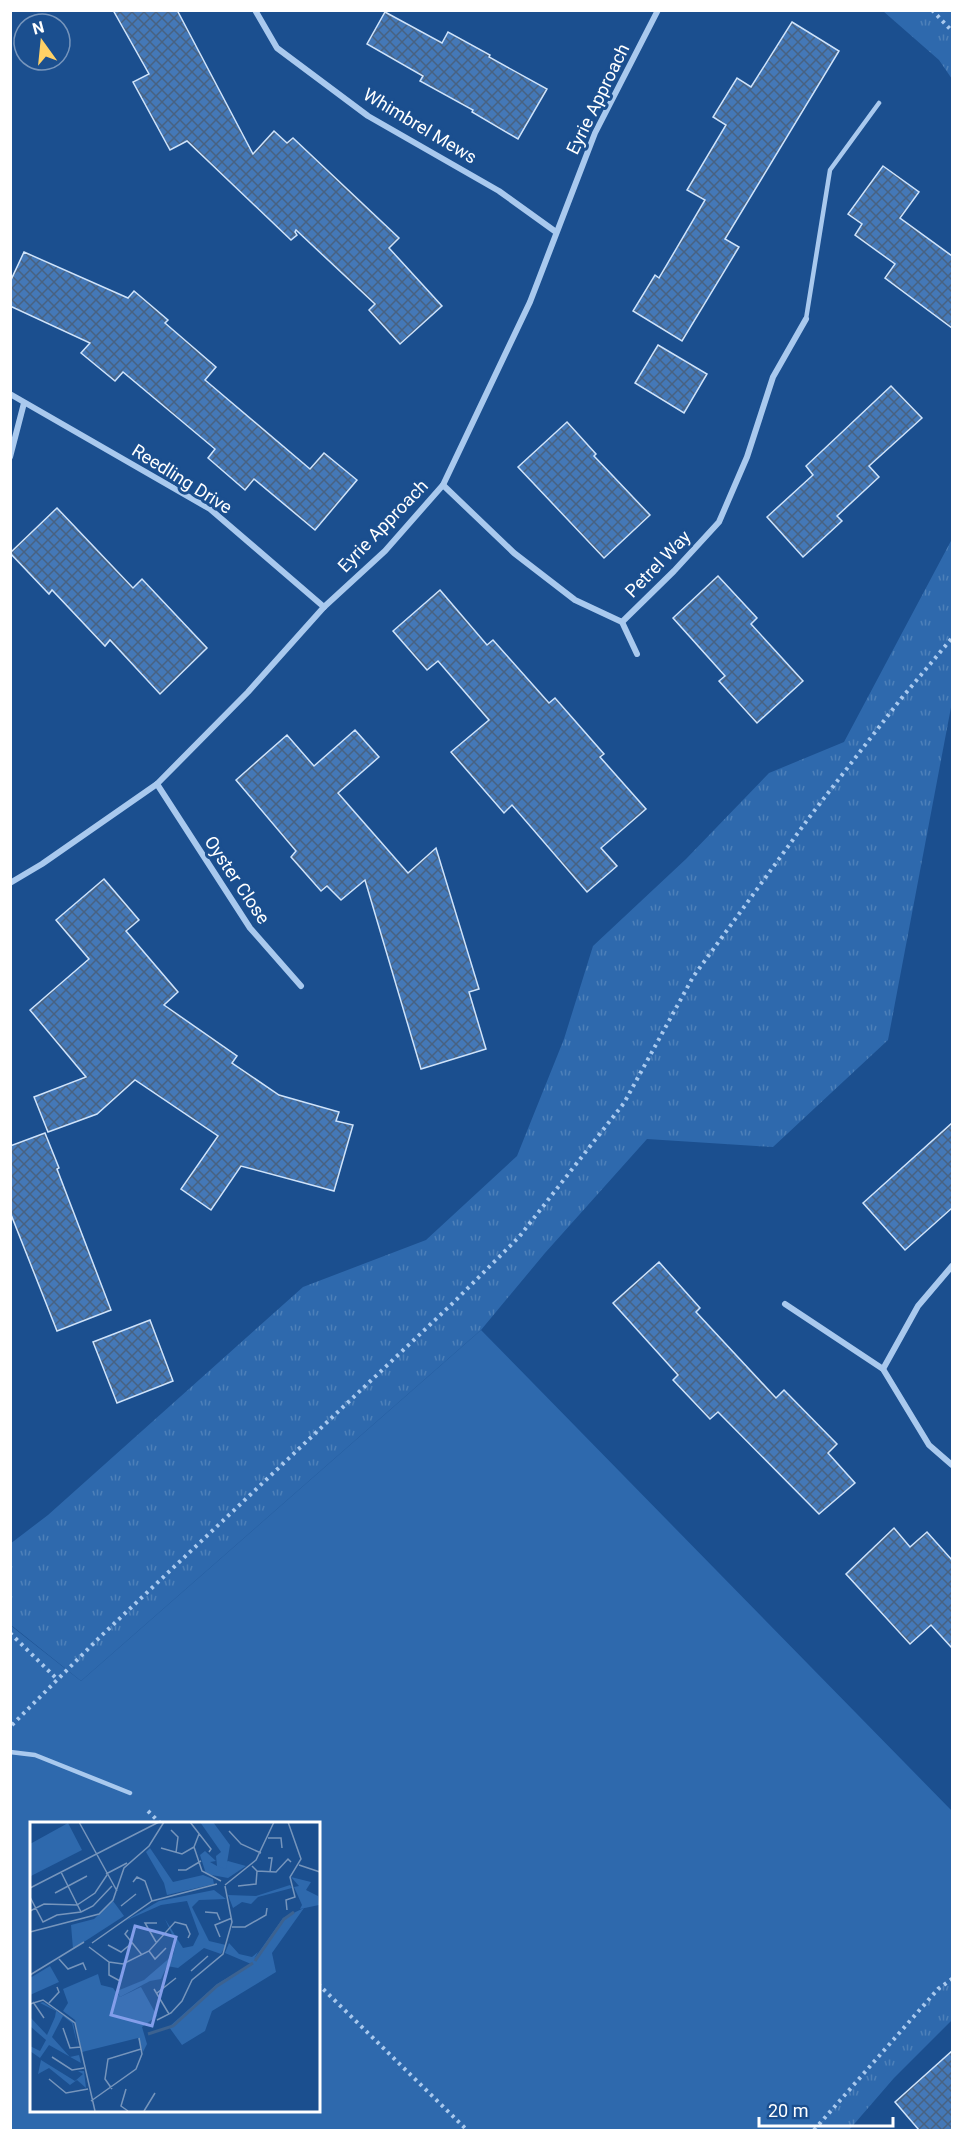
<svg xmlns="http://www.w3.org/2000/svg" width="963" height="2141" viewBox="0 0 963 2141" font-family="Roboto,sans-serif">
	<defs>
		<pattern id="grass-tufts" width="24" height="20" patternUnits="userSpaceOnUse" patternTransform="scale(1.5)"><rect width="24" height="20" fill="#2e69ad"/><path d="M3 7l-1-3M5 7V3M7 7l1-3M15 17l-1-3M17 17v-4M19 17l1-3" fill="none" stroke="#4d80b9"/></pattern>
		<pattern id="building-cross-hatch" width="8" height="8" patternUnits="userSpaceOnUse" patternTransform="scale(1.5)"><rect width="8" height="8" fill="#4478b7"/><path d="M0 0l8 8M0 8l8-8" fill="none" stroke="#486282"/></pattern>
	</defs>
	<rect width="100%" height="100%" fill="#1b4f8f"/>
	<g fill="url(#grass-tufts)">
		<polygon points="883,11 952,11 952,79 939,60"/>
		<polygon points="952,539 952,702 888,1040 773,1147 647,1139 545,1253 481,1330 81,1681 11,1625 10,1544 48,1515 303,1287 426,1240 517,1156 564,1039 593,946 686,859 769,773 844,742"/>
		<polygon points="952,1979 952,2020 894,2078 849,2130 814,2130 938,1989"/>
	</g>
	<path fill="#2e69ad" fill-rule="evenodd" d="M481 1330 952 1811V1979L938 1989 814 2130H11L10 1625 81 1681ZM32 1823H318V2110H32Z"/>
	<g fill="url(#building-cross-hatch)" stroke="#cfe3fa" stroke-width="1.5">
		<polygon points="113,10 177,10 253,154 274,131 287,143 293,138 399,238 389,248 442,306 400,344 369,310 375,304 296,230 295,232 297,235 291,240 187,141 170,150 133,82 149,74"/>
		<polygon points="385,12 442,43 448,32 490,55 489,57 547,89 518,139 472,112 473,110 420,81 423,76 367,44"/>
		<polygon points="792,22 839,51 725,239 739,247 682,341 633,311 655,275 659,278 705,200 687,190 726,125 713,117 737,78 751,87"/>
		<polygon points="883,166 919,192 900,218 952,256 952,328 885,278 895,264 855,235 862,224 848,214"/>
		<polygon points="24,252 128,298 134,291 168,320 165,323 216,367 205,380 310,469 324,453 357,480 315,530 254,479 245,490 208,458 215,449 123,372 115,381 81,353 90,343 10,306 10,282"/>
		<polygon points="658,345 707,374 684,413 635,383"/>
		<polygon points="891,386 922,418 869,466 879,477 837,516 842,521 803,557 767,517 813,475 806,466"/>
		<polygon points="567,422 596,454 594,456 650,515 604,558 518,467"/>
		<polygon points="57,508 133,588 142,579 207,648 160,694 110,640 105,646 52,590 49,594 10,553"/>
		<polygon points="718,576 757,618 751,624 803,681 757,723 719,681 725,676 673,618"/>
		<polygon points="440,590 487,645 493,640 549,703 555,698 604,754 600,757 646,809 601,848 617,866 587,892 512,805 504,813 451,752 489,720 438,661 427,670 393,631"/>
		<polygon points="355,730 379,757 338,793 408,873 436,848 479,989 469,992 486,1049 421,1069 365,880 341,900 327,886 321,891 291,857 296,851 236,780 287,735 314,766"/>
		<polygon points="104,879 139,920 126,931 178,992 164,1005 237,1056 232,1063 279,1095 339,1112 336,1121 353,1125 334,1191 241,1166 211,1210 181,1189 218,1136 135,1080 97,1114 48,1132 34,1097 86,1077 30,1010 89,959 56,920"/>
		<polygon points="952,1123 952,1208 905,1250 863,1203"/>
		<polygon points="45,1133 59,1168 57,1169 111,1310 57,1331 10,1212 10,1146"/>
		<polygon points="659,1262 700,1308 696,1312 776,1398 784,1390 837,1444 828,1453 855,1483 819,1514 718,1412 710,1419 673,1380 678,1375 613,1303"/>
		<polygon points="150,1320 173,1381 117,1403 93,1342"/>
		<polygon points="894,1528 910,1547 927,1532 952,1560 952,1648 931,1625 910,1644 846,1574"/>
		<polygon points="952,2051 952,2130 919,2130 895,2102"/>
	</g>
	<g fill="none" stroke-linecap="round" stroke-linejoin="round">
		<g stroke="#a9c9ee" stroke-width="4" stroke-dasharray="3 4.5" stroke-linecap="butt">
			<polyline points="932,10 952,31"/>
			<polyline points="10,1633 58,1680"/>
			<polyline points="12,1725 100,1637 454,1302 519,1237 624,1103 693,977 811,815 900,700 952,638"/>
			<polyline points="148,1811 160,1823"/>
			<polyline points="318,1984 467,2130"/>
			<polyline points="814,2130 938,1989 952,1979"/>
		</g>
		<g stroke="#a9c9ee" stroke-width="4.5">
			<polyline points="806,319 830,170 879,103"/>
			<polyline points="10,1752 35,1755 130,1793"/>
		</g>
		<g stroke="#a9c9ee" stroke-width="6">
			<polyline points="255,10 277,48 368,116 499,191 556,232"/>
			<polyline points="10,394 210,509 324,607"/>
			<polyline points="10,457 24,403"/>
			<polyline points="443,485 514,553 575,600 622,622 674,571 719,522 747,457 773,377 806,319"/>
			<polyline points="622,622 637,654"/>
			<polyline points="157,784 250,928 301,986"/>
			<polyline points="10,883 42,864 157,784 248,692 324,607 385,551 443,485 530,302 595,133 658,10"/>
			<polyline points="785,1304 883,1369 929,1445 952,1465"/>
			<polyline points="883,1369 918,1306 952,1266"/>
		</g>
	</g>
	<g text-anchor="middle" stroke-width="6" stroke-linejoin="round" paint-order="stroke">
		<g font-size="18" fill="#fff" stroke="#1b4f8f">
			<text transform="translate(598 99) rotate(-64)" y="6">Eyrie Approach</text>
			<text transform="translate(420 126) rotate(31)" y="6">Whimbrel Mews</text>
			<text transform="translate(182 479) rotate(32)" y="6">Reedling Drive</text>
			<text transform="translate(383 526) rotate(-46)" y="6">Eyrie Approach</text>
			<text transform="translate(658 564) rotate(-46)" y="6">Petrel Way</text>
			<text transform="translate(237 880) rotate(56)" y="6">Oyster Close</text>
		</g>
	</g>
	<g transform="translate(30 1822)">
		<rect width="290" height="290" fill="#1b4f8f"/>
		<path d="M120 26 143 60 173 53 183 57 184 62 137 73 134 61 116 30ZM175 29 186 39 180 40 187 44 198 39 216 44 198 56 176 52 170 33ZM260 63 262 66 228 75 221 82 212 80 203 86 198 73 226 74ZM184 68 196 77 169 78 162 85 179 119 196 123 191 132 174 126 148 146 137 144 131 157 120 159 90 175 87 169 114 158 143 133 146 121 135 97 153 126 163 124 169 112 157 79 131 83 95 99 129 79ZM274 86 242 131 246 150 182 189 175 209 152 223 139 205 187 162 221 142 195 131 199 121 209 132 222 135 228 130 224 137 253 96ZM20 144 29 160 0 173V156ZM13 180 43 200 48 225 42 201 33 194 22 215 40 235 49 233 51 241 19 223 10 236 0 229V224L10 229 16 218 1 205 0 195 17 213 25 195 26 189 10 181ZM11 238 45 259 53 252 48 249H54L56 266 47 258 40 263 19 246 8 252Z" fill="#2e69ad"/>
		<path d="M170 0H183L200 23 196 47 187 44 186 34 191 30ZM261 55 281 60 276 68 288 74 289 83 270 87 272 83 264 65 269 64Z" fill="#2e69ad"/>
		<path d="M38 1 52 28 1 54 0 22ZM83 79 94 94 43 127 41 103 64 97ZM68 152 71 163 83 166 90 175 111 165 127 194 112 205 117 222 113 230 108 216 52 230 45 198 33 189 38 181 33 167Z" fill="#2e69ad"/>
		<path fill="none" stroke="#3c6290" stroke-width="3" d="M225 139 254 97 264 90M118 212 143 204 187 164 223 141"/>
		<path fill="none" stroke="#7695bc" stroke-width="1.5" d="M49 0 87 69M160 0 181 27 179 30M141 8 148 15 146 31M199 9 211 22 231 31M169 12 164 25 172 49 191 59M238 16H251L252 26M131 26 152 32 164 25M238 36H242L240 50M269 43 290 50M222 44 227 49 246 50 258 37 261 40M148 48H156L171 39M31 50 51 90M76 52 97 41M103 60 107 55 115 59 122 79M195 63 226 38 244 0M208 64 226 62 227 49M0 66 129 0M25 71 57 54M0 75 13 100 27 93 51 90 63 84 82 64M91 84 106 72M257 88 256 78 265 75 260 55 271 37 258 0M0 89 14 82 47 83 65 71 77 53M175 90 187 91 190 98M202 105H215L236 93 237 86M98 108 95 112 112 133M0 110 69 92 83 78 94 46 119 24 134 0M190 115 185 103 202 96M126 120 115 101H127M62 121 122 79 187 62M78 123 91 130 102 121M59 125 79 140 93 142 119 129 145 100 156 103 160 112 158 116M119 129 125 137 136 126M29 137 38 147 53 141 56 148M79 140V153L90 159M161 149 178 134M0 153 54 120M124 167 139 192M127 171 146 156M3 180 14 196M19 181 29 170 27 165M0 182 13 178 45 201 65 289M127 198 141 191 152 179 162 158 193 132 202 100 195 64M33 206 40 226 51 225M22 235 42 248 54 246M19 257 36 271 58 267M82 267 75 257 78 237 111 227M96 267 91 284 98 289M61 279 106 247 112 232 109 216M114 289 125 271"/>
		<path fill="#839eea" fill-opacity="0.15" stroke="#839eea" stroke-width="3" d="M105 104 146 115 122 204 81 193Z"/>
		<rect width="290" height="290" fill="none" stroke="#fff" stroke-width="3"/>
	</g>
	<rect width="963" height="2141" fill="none" stroke="#ffffff" stroke-width="24"/>
	<g transform="translate(42 42) rotate(345)"><circle r="28" fill="#1b4f8f" stroke="#7695bc" stroke-width="1.5"/>
	<path d="M0-4.5L10 22L0 15L-10 22Z" fill="#ffd166"/>
	<text y="-9" font-size="16" font-weight="bold" text-anchor="middle" fill="#ffffff">N</text>
	</g>
	<path d="M759 2117v9h134v-9" fill="none" stroke="#ffffff" stroke-width="3"/>
	<text x="768" y="2117" font-size="18" fill="#ffffff" stroke="#1b4f8f" stroke-width="4.5" paint-order="stroke">20 m</text>
</svg>
